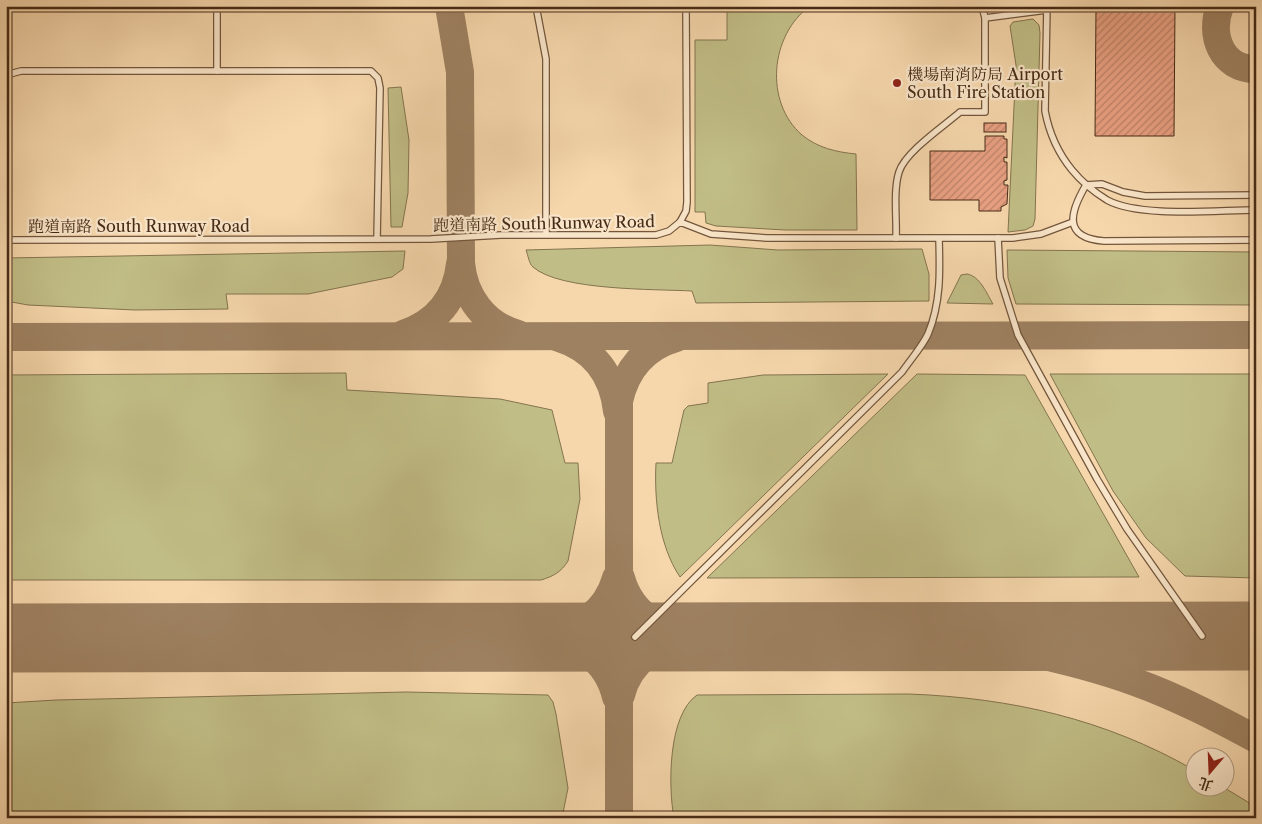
<svg xmlns="http://www.w3.org/2000/svg" width="1262" height="824" viewBox="0 0 1262 824" font-family="'Libre Caslon Text','Noto Serif TC',serif">
	<defs>
		<pattern id="building-hatch" width="6" height="6" patternUnits="userSpaceOnUse" patternTransform="scale(1.25)"><rect width="6" height="6" fill="#eaa183"/><path d="M-1 1l2-2M0 6l6-6M5 7l2-2" fill="none" stroke="#bf836a"/></pattern>
	</defs>
	<rect width="100%" height="100%" fill="#f6d7ac"/>
	<filter id="stains"><feTurbulence type="fractalNoise" baseFrequency=".004" numOctaves="4"/><feColorMatrix values="0 0 0 0 .2 0 0 0 0 .09 0 0 0 0 .02 0 0 0 .5 -.17"/></filter>
	<radialGradient id="worn" r=".72"><stop offset=".6" stop-color="#630" stop-opacity="0"/><stop offset="1" stop-color="#630" stop-opacity=".3"/></radialGradient>
	<g fill="#c1bd86" stroke="#84744e">
		<path d="M727 6H810C770 35 764 102 802 135 818 148 836 152 856 154L857 230H785L716 226 706 223 705 212H695V40H727Z"/>
		<polygon points="1033,19 1039,25 1040,33 1035,219 1033,226 1025,230 1008,232 1016,65 1010,26 1013,22"/>
		<polygon points="401,87 409,140 408,193 402,227 391,227 388,88"/>
		<path d="M710 245 778 250 922 249 929 274V301L696 303 692 291C656 289 560 291 533 267 529 264 528 255 526 250Z"/>
		<polygon points="1007,250 1256,252 1256,305 1016,304 1008,278"/>
		<polygon points="405,251 403,269 392,277 308,294 226,294 228,309 135,310 28,305 6,301 6,258"/>
		<path d="M967 274C980 276 987 294 993 304L947 303 961 275Z"/>
		<path d="M346 373 347 390 500 399 552 410 565 463H578L580 499 568 561C561 572 554 576 541 580H6V375Z"/>
		<path d="M888 374 680 577C659 546 654 500 656 463H672L684 410 688 406 708 403V383L763 375Z"/>
		<polygon points="917,374 1025,375 1139,577 707,578"/>
		<polygon points="1050,374 1256,374 1256,578 1185,576 1146,538 1113,491"/>
		<polygon points="406,692 548,695 553,702 556,714 568,788 562,818 6,818 6,703 56,700"/>
		<path d="M909 694C1012 698 1105 719 1194 770V786L1223 787 1256 807V818H674C668 786 668 715 697 695Z"/>
	</g>
	<g fill="none" stroke-linecap="round" stroke-linejoin="round">
		<g stroke="#9e8161" stroke-width="28">
			<path d="M449 6 460 72 461 263C464 297 485 325 518 334"/>
			<path d="M1220 6C1209 35 1221 69 1256 69"/>
			<path d="M403 334C436 323 456 300 460 264"/>
			<polyline points="6,337 1256,335"/>
			<path d="M559 338C594 349 613 375 617 411"/>
			<path d="M621 578C632 617 662 630 699 637"/>
			<path d="M544 636C578 629 606 614 616 578"/>
			<path d="M935 636C1003 646 1071 659 1135 682 1177 697 1217 718 1256 739"/>
			<polyline points="1202,636 1256,629"/>
			<path d="M539 637C576 639 607 659 616 697"/>
			<polyline points="6,652 100,638"/>
			<path d="M621 695C629 661 660 640 693 637"/>
			<path d="M619 818V401C626 369 645 347 676 338"/>
		</g>
		<polyline stroke="#9e8161" stroke-width="69" points="6,638 1256,636"/>
	</g>
	<g fill="url(#building-hatch)" stroke="#472b16">
		<polygon points="1096,6 1175,6 1174,136 1095,136"/>
		<rect x="984" y="123" width="22" height="9"/>
		<polygon points="985,136 1004,136 1004,139 1007,139 1007,158 1004,157 1004,162 1007,162 1007,180 1004,181 1004,185 1008,185 1007,204 1001,207 1001,211 979,211 979,200 930,200 930,151 985,151"/>
	</g>
	<g fill="none" stroke-linecap="round" stroke-linejoin="round">
		<defs>
			<g id="lane">
				<polyline points="217,6 217,71"/>
				<polyline points="536,6 546,59 546,234"/>
				<path d="M1047 6 1045 111C1049 132 1058 153 1072 170 1081 181 1094 192 1107 200 1140 218 1217 210 1256 210"/>
				<polyline points="985,18 1047,10"/>
				<polyline points="6,75 21,71 371,71 378,78 380,88 377,239"/>
				<path d="M1086 185C1070 212 1062 238 1104 241L1256 240"/>
				<polyline points="1086,185 1102,184 1123,192 1145,196 1256,195"/>
				<polyline points="680,222 686,211 687,202 686,6"/>
				<path d="M896 238C897 218 893 191 899 172 905 152 944 126 960 112H985V18L982 6"/>
				<polyline points="998,238 1000,278 1018,335 1097,479 1127,529 1202,636"/>
				<polyline points="6,240 431,239 501,235 656,235 669,231 680,222 711,234 767,238 1013,238 1041,234 1073,222"/>
				<path d="M635 637 902 372C910 360 922 347 928 334 941 303 940 271 939 239"/>
			</g>
		</defs>
		<use href="#lane" stroke="#73563c" stroke-width="8"/>
		<use href="#lane" stroke="#f9e5c9" stroke-width="5.5"/>
	</g>
	<circle fill="#8f2418" stroke="#f9e5c9" stroke-width="2" cx="897" cy="83" r="5"/>
	<g text-anchor="middle" stroke-width="4.5" stroke-linejoin="round" paint-order="stroke">
		<g font-size="16" fill="#472b16" stroke="#f9e5c9" text-anchor="start">
			<text x="907" y="80">機場南消防局 Airport<tspan x="907" dy="18">South Fire Station</tspan></text>
		</g>
		<g font-size="16" fill="#472b16" stroke="#f9e5c9">
			<text transform="translate(544 223) rotate(-1)" y="6">跑道南路 South Runway Road</text>
			<text x="139" y="232">跑道南路 South Runway Road</text>
		</g>
	</g>
	<rect width="1262" height="824" fill="none" stroke="#f6d7ac" stroke-width="25"/>
	<rect x="8" y="8" width="1247" height="809" fill="none" stroke="#472b16" stroke-width="2.5"/>
	<rect x="12" y="12" width="1237" height="799" fill="none" stroke="#472b16"/>
	<g transform="translate(1210 772) rotate(199)"><circle r="24" fill="#f9e5c9" stroke="#b29b81"/>
	<path d="M0-4L9 19L0 12L-9 19Z" fill="#8f2418"/>
	<text y="-8" font-size="14" font-weight="bold" text-anchor="middle" fill="#472b16">北</text>
	</g>
	<rect width="100%" height="100%" filter="url(#stains)"/>
	<rect width="100%" height="100%" fill="url(#worn)"/>
</svg>
